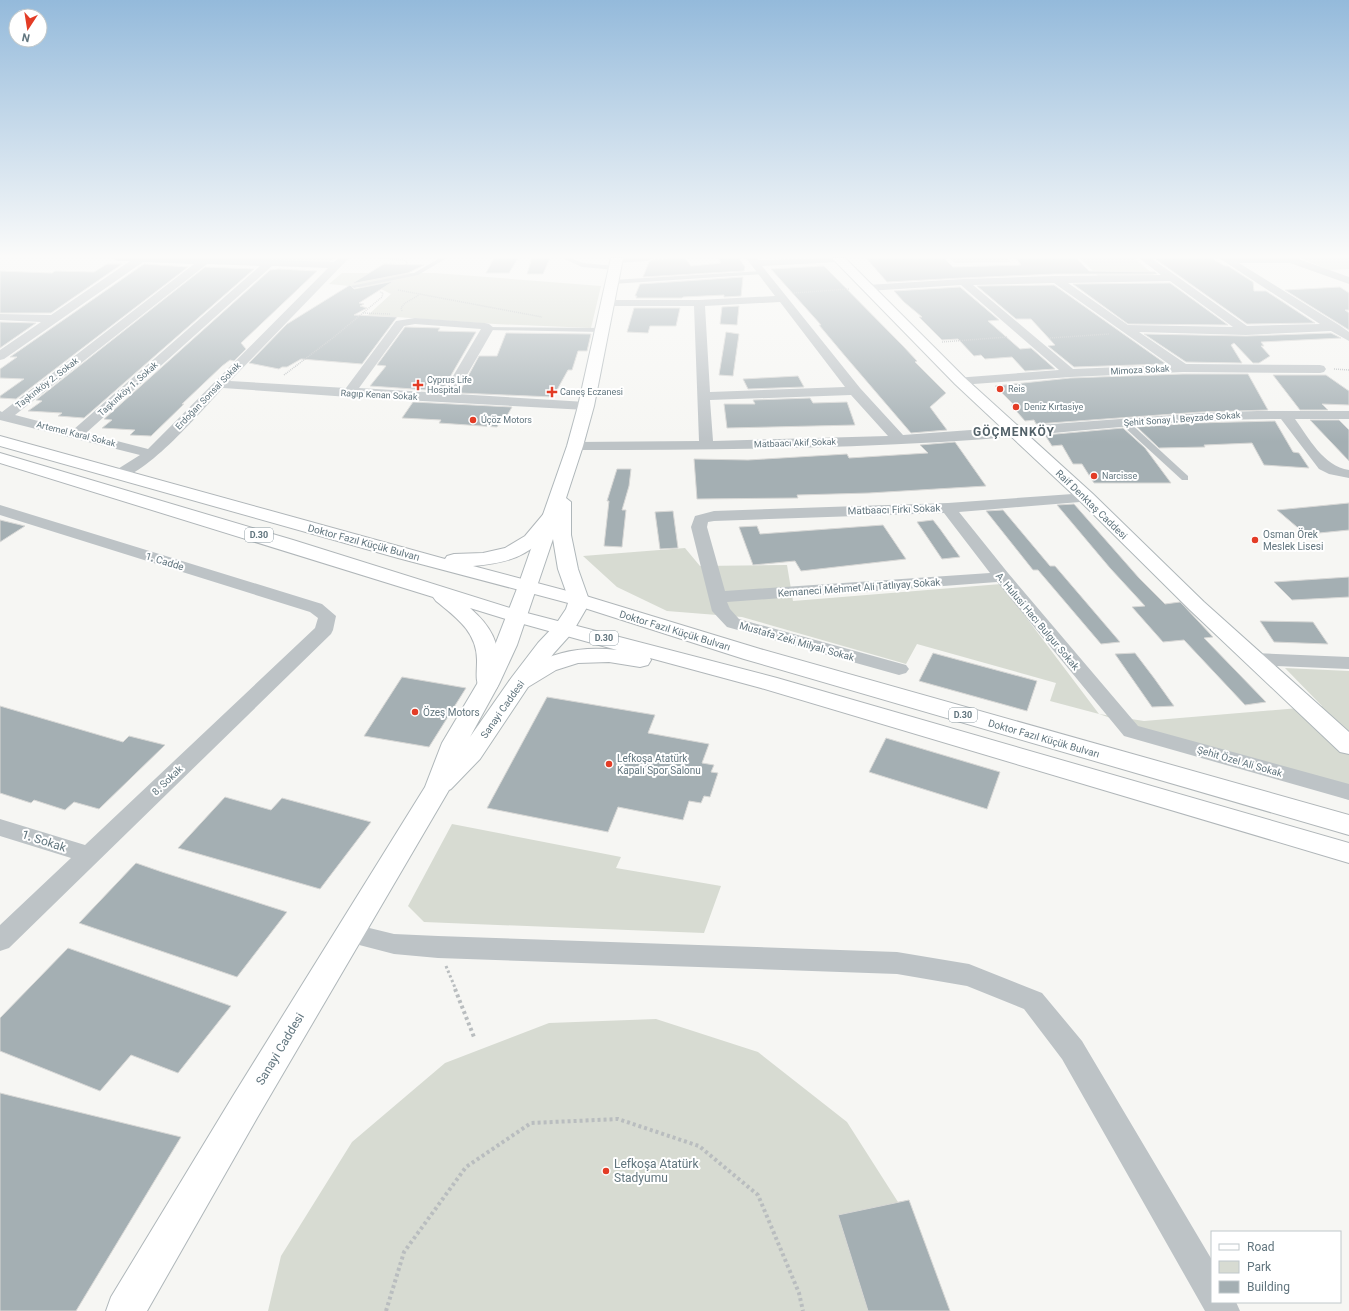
<svg xmlns="http://www.w3.org/2000/svg" width="1349" height="1311" viewBox="0 0 1349 1311" font-family="Roboto,sans-serif">
	<rect width="100%" height="100%" fill="#f6f6f3"/>
	<g fill="#d7dbd2">
		<polygon points="190,258 334,258 329,262"/>
		<polygon points="950,258 1007,258 1010,262 955,263"/>
		<polygon points="1080,258 1134,258 1154,275 1098,276"/>
		<polygon points="1300,258 1349,258 1349,269 1329,270"/>
		<polygon points="342,273 435,273 601,286 591,328 495,324 368,315 391,294 381,289 329,284"/>
		<polygon points="685,548 700,566 787,565 793,601 1001,584 1099,714 1144,721 1322,706 1285,668 1349,671 1349,800 1099,714 1050,701 1056,683 917,644 906,664 742,617 667,611 617,587 583,556"/>
		<polygon points="452,824 621,857 616,868 721,886 704,933 424,922 408,906"/>
		<polygon points="656,1019 758,1052 847,1122 898,1202 909,1200 950,1311 268,1311 281,1256 352,1142 445,1063 549,1023"/>
	</g>
	<g fill="#a4afb3" stroke="#d8d8d6">
		<polygon points="494,258 518,258 509,273 486,273"/>
		<polygon points="532,258 550,258 543,274 527,274"/>
		<polygon points="685,258 691,266 721,263 718,258 739,258 745,267 744,271 643,277 649,262 652,260"/>
		<polygon points="866,258 944,258 953,267 1021,265 1016,258 1076,258 1089,271 1155,272 1157,274 1055,274 963,278 887,282"/>
		<polygon points="1154,258 1211,258 1225,266 1228,266 1253,282 1254,291 1266,291 1315,323 1247,324"/>
		<polygon points="107,264 122,264 51,313 0,313 0,271 52,273 55,271 94,272"/>
		<polygon points="144,264 188,267 16,399 0,398 0,396 24,379 0,378 0,369 17,357 10,357"/>
		<polygon points="384,264 424,265 408,273 351,284"/>
		<polygon points="824,266 903,346 917,361 915,362 946,393 930,407 947,430 911,433 845,356 819,325 821,325 771,269"/>
		<polygon points="205,267 254,269 84,418 58,416 62,413 28,411 42,401 36,400"/>
		<polygon points="278,269 317,271 241,343 246,349 234,361 230,360 222,366 182,404 184,404 151,436 130,435 135,430 102,428 112,420 104,419 270,270"/>
		<polygon points="743,277 741,296 724,297 724,295 683,297 682,298 636,298 637,296 635,296 640,284"/>
		<polygon points="394,281 359,303 364,304 360,306 367,308 354,315 397,317 362,364 301,359 287,367 282,367 279,369 249,363 287,324 350,285 354,289"/>
		<polygon points="1170,283 1228,325 1128,324 1073,284"/>
		<polygon points="1054,285 1166,364 1074,367 1048,346 1055,345 1031,319 1016,319 977,286"/>
		<polygon points="960,287 999,320 988,321 1020,349 1031,348 1055,369 1025,371 1012,357 985,359 981,355 974,356 958,339 942,340 919,317 922,317 904,302 894,291"/>
		<polygon points="1340,287 1349,293 1349,310 1345,310 1349,313 1349,330 1285,290"/>
		<polygon points="739,306 737,325 720,324 722,307"/>
		<polygon points="634,308 680,308 676,326 650,326 648,333 627,332"/>
		<polygon points="0,322 36,323 0,348"/>
		<polygon points="405,327 440,328 438,331 476,332 442,391 370,386 386,366 377,365"/>
		<polygon points="726,332 739,334 733,376 719,375"/>
		<polygon points="506,333 591,334 587,351 578,351 572,370 568,370 553,397 459,393 479,356 497,356"/>
		<polygon points="1331,333 1341,338 1261,342 1264,346 1261,346 1270,356 1259,363 1253,363 1234,343 1231,345 1242,363 1186,362 1144,334 1246,336"/>
		<polygon points="1183,374 1248,374 1268,410 1201,412 1036,424 1034,420 1025,421 1011,405 1014,405 995,386 1070,378"/>
		<polygon points="1273,375 1326,375 1349,391 1349,405 1322,404 1328,410 1300,410"/>
		<polygon points="798,376 804,387 748,389 743,379"/>
		<polygon points="810,398 813,403 847,402 855,425 727,428 724,404 755,404 753,400"/>
		<polygon points="413,402 512,407 504,421 500,421 497,427 439,423 441,420 402,418"/>
		<polygon points="1310,420 1339,420 1349,430 1349,461"/>
		<polygon points="1275,421 1293,452 1299,453 1309,468 1264,465 1252,443 1204,445 1205,447 1159,448 1137,427 1196,423"/>
		<polygon points="1123,428 1145,448 1171,483 1094,483 1082,464 1073,464 1062,445 1052,446 1045,435"/>
		<polygon points="955,442 986,486 869,493 797,495 798,498 697,499 694,459 748,460 847,454 849,458 928,453 920,445"/>
		<polygon points="617,469 631,469 629,486 622,510 626,510 622,547 604,546 609,501 607,501"/>
		<polygon points="1349,503 1349,530 1309,534 1304,533 1277,510"/>
		<polygon points="1074,504 1139,578 1165,604 1180,602 1184,606 1213,637 1204,638 1266,702 1245,705 1184,640 1163,642 1132,607 1145,606 1110,568 1057,505"/>
		<polygon points="1003,510 1050,566 1055,566 1120,642 1101,644 1038,570 1033,570 986,511"/>
		<polygon points="673,511 678,548 660,549 655,512"/>
		<polygon points="0,520 25,526 0,542"/>
		<polygon points="933,520 940,529 960,557 942,559 917,522"/>
		<polygon points="883,525 906,559 801,571 795,561 753,565 739,527 757,526 760,534"/>
		<polygon points="1349,577 1349,597 1292,600 1274,582"/>
		<polygon points="1260,621 1313,622 1328,644 1274,642"/>
		<polygon points="933,653 1037,681 1027,711 919,681"/>
		<polygon points="1135,653 1154,678 1174,706 1152,707 1115,654"/>
		<polygon points="402,677 466,688 429,747 364,736"/>
		<polygon points="547,697 655,715 648,733 709,744 702,763 714,765 711,772 718,773 710,797 704,796 701,803 689,801 683,820 618,807 608,832 487,808"/>
		<polygon points="0,706 123,742 129,736 165,745 99,809 74,802 65,810 34,800 31,803 0,793"/>
		<polygon points="886,738 1000,772 987,809 869,772"/>
		<polygon points="225,797 271,810 282,798 371,822 320,889 178,848"/>
		<polygon points="136,863 162,872 287,912 237,977 79,923"/>
		<polygon points="68,948 231,1006 178,1073 131,1055 100,1091 0,1051 0,1018"/>
		<polygon points="0,1093 181,1137 76,1311 0,1311"/>
		<polygon points="909,1200 950,1311 868,1311 838,1215"/>
	</g>
	<g fill="none" stroke-linecap="round" stroke-linejoin="round">
		<defs>
			<g id="secondary">
				<path d="M611 258H623L594 406 583 446 566 498 571 502V535L578 569 589 600 586 609 572 633 554 653 528 687 480 759 451 789 449 790 257 1118 147 1311H106L111 1297 233 1096 425 787 442 743 477 684 495 645 518 586 567 446 578 406ZM553 539 558 569 569 600 566 609 556 624 538 643 512 677 470 737 499 684 517 645Z"/>
				<polygon points="832,258 845,258 965,378 1093,494 1204,602 1349,732 1349,754 1340,752 1190,610 1081,502 955,384"/>
			</g>
			<g id="highway">
				<path d="M0 436 445 559 447 556 454 554 483 553 505 548 525 536 546 511 552 509 558 511 561 515C536 552 519 562 473 566L586 596 760 649 1349 815V835L744 659 572 604 398 558 0 446Z"/>
				<path d="M0 453 293 540 523 612 777 678 1349 843V863L761 688 650 658 651 660 648 665 640 667 609 662 578 663 556 670 528 687 520 689 512 687 509 682C513 675 521 671 528 667 555 651 586 646 617 650L509 620 470 608C491 626 500 643 499 671 499 678 500 683 496 689L488 691 480 689C475 681 477 672 477 662 478 633 457 618 436 601L433 597 0 463Z"/>
			</g>
		</defs>
		<use href="#secondary" stroke="#afb7ba" stroke-width="2"/>
		<use href="#highway" stroke="#b0b6b9" stroke-width="2"/>
		<g stroke="#b9bdbf" stroke-width="1.5" stroke-dasharray="1 1" stroke-linecap="butt">
			<polyline points="380,258 404,260 407,262 406,265"/>
			<polyline points="398,290 542,317"/>
			<polyline points="794,293 849,289"/>
			<polyline points="402,311 401,308 405,303 419,295"/>
			<polyline points="363,313 390,314"/>
			<polyline points="1050,338 1109,334"/>
			<polyline points="942,342 1007,337"/>
			<polyline points="1334,369 1349,370"/>
			<polyline points="284,375 334,337 382,297 383,293 380,292"/>
		</g>
		<polyline stroke="#b9bdbf" stroke-width="3" stroke-dasharray="2.5 2.5" stroke-linecap="butt" points="446,966 456,990"/>
		<g stroke="#b9bdbf" stroke-width="4" stroke-dasharray="3 3" stroke-linecap="butt">
			<polyline points="455,989 474,1037"/>
			<polyline points="386,1311 404,1252 466,1167 531,1123 618,1119 699,1146 758,1195 799,1293 803,1311"/>
		</g>
		<g fill="#bdc3c6" fill-rule="evenodd">
			<polygon points="440,258 447,258 418,275 354,288 351,286 414,273"/>
			<polygon points="562,258 570,258 583,263 616,266 619,268 616,270 582,267"/>
			<polygon points="762,271 765,273 764,274 612,284 609,282 612,280"/>
			<polygon points="486,327 602,328 605,330 602,332 488,330 486,329"/>
			<polygon points="1122,421 1128,421 1188,476 1188,480 1182,480 1122,425"/>
		</g>
		<g fill="#bdc3c6" fill-rule="evenodd">
			<path d="M113 258H222L334 262 338 258H349L230 381 346 388 396 321 415 318 485 323 489 324 494 328 456 394 586 402 591 403 593 406 591 409 586 410 349 397 223 388C204 408 139 485 113 478L111 475 113 472 140 455 0 420V411L2 412 194 264 143 262 4 359 0 360V350L41 322 0 320V314L51 315 130 261H118ZM207 264 260 266 73 430 15 415ZM272 266 328 268 148 449 86 433ZM415 324 481 329 443 393 359 388 404 326Z"/>
			<polygon points="613,258 652,258 647,261 617,263 613,262 612,260"/>
			<path d="M746 258H757L758 260 843 258 842 261 838 262 762 266 860 388 903 435 1201 413 1257 411H1349V419H1295C1309 438 1323 466 1349 470V478L1329 474 1319 469 1281 419C1167 419 1054 435 941 442 819 449 697 450 575 450L570 449 568 446 570 443 575 442 699 441 694 306H608L602 303 608 300H699L775 296ZM780 302 845 387 710 392 705 306ZM851 395 888 436 713 441 710 400Z"/>
			<path d="M1139 258H1151L1247 326 1320 324 1219 258H1296L1349 277V284L1290 263H1239L1339 325 1349 332V341L1331 331 1246 335 1139 332 1186 364 1320 365 1324 366 1326 369 1324 372 1320 373 1183 372 1070 377 960 385 955 384 954 381 955 378 1059 370 961 285 867 291 862 288 867 285 963 279 1055 276 1161 275ZM1170 281 1233 327 1128 325 1068 283ZM1054 283 1170 365 1073 369 973 285Z"/>
			<path d="M1087 493 1092 495 1095 498 1092 501 959 512 1008 573 1138 726 1349 784V800L1124 736 997 582 727 602 730 609 739 619 906 665 909 669 906 673 899 675 727 627 712 611 691 527 695 516 714 511 948 503ZM944 513 990 573 725 591 707 527 708 522 714 521Z"/>
			<polygon points="0,505 322,604 336,616 333,630 331,634 9,948 0,951 0,925 71,858 0,836 0,819 85,845 315,628 318,618 310,612 0,515"/>
			<polygon points="1254,653 1349,657 1349,669 1254,665 1247,663 1244,659 1247,655"/>
			<polygon points="349,923 394,934 438,936 897,952 969,964 1042,993 1082,1041 1212,1260 1212,1302 1236,1302 1240,1311 1205,1311 1062,1059 1024,1009 967,986 897,974 438,958 394,954 340,940 336,933 340,926"/>
		</g>
		<use href="#secondary" fill="#fff" fill-rule="evenodd"/>
		<use href="#highway" fill="#fff" fill-rule="evenodd"/>
	</g>
	<linearGradient id="sky" x2="0" y2="1"><stop stop-color="#94badb"/><stop offset="0.58" stop-color="#fbfbfa"/><stop offset="1" stop-color="#fbfbfa" stop-opacity="0"/></linearGradient>
	<rect width="1349" height="442" fill="url(#sky)"/>
	<g fill="#e33c26" stroke="#fff" stroke-width="1.5">
		<path d="M416 379h4v4h4v4h-4v4h-4v-4h-4v-4h4z"/>
		<circle cx="1000" cy="389" r="4"/>
		<path d="M550 386h4v4h4v4h-4v4h-4v-4h-4v-4h4z"/>
		<circle cx="1016" cy="407" r="4"/>
		<circle cx="473" cy="420" r="4"/>
		<circle cx="1094" cy="476" r="4"/>
		<circle cx="1255" cy="540" r="4"/>
		<circle cx="415" cy="712" r="4"/>
		<circle cx="609" cy="764" r="4"/>
		<circle cx="606" cy="1171" r="4"/>
	</g>
	<g text-anchor="middle" stroke-width="4" stroke-linejoin="round" paint-order="stroke">
		<g font-size="9" fill="#61757e" stroke="#fff">
			<text transform="translate(1140 370) rotate(-3)" y="3">Mimoza Sokak</text>
			<text transform="translate(47 383) rotate(-38)" y="3">Taşkınköy 2. Sokak</text>
			<text transform="translate(128 389) rotate(-42)" y="3">Taşkınköy 1. Sokak</text>
			<text transform="translate(379 395) rotate(3)" y="3">Ragıp Kenan Sokak</text>
			<text transform="translate(208 396) rotate(-46)" y="3">Erdoğan Sonsal Sokak</text>
			<text transform="translate(1182 419) rotate(-4)" y="3">Şehit Sonay İ. Beyzade Sokak</text>
			<text transform="translate(76 434) rotate(14)" y="3">Artemel Karal Sokak</text>
			<text transform="translate(795 443) rotate(-2)" y="3">Matbaacı Akif Sokak</text>
		</g>
		<g font-size="9" fill="#61757e" stroke="#fff" text-anchor="start">
			<text x="427" y="383">Cyprus Life<tspan x="427" dy="10">Hospital</tspan></text>
			<text x="1008" y="392">Reis</text>
			<text x="560" y="395">Caneş Eczanesi</text>
			<text x="1024" y="410">Deniz Kırtasiye</text>
			<text x="481" y="423">Úçöz Motors</text>
			<text x="1102" y="479">Narcisse</text>
		</g>
		<g fill="#fff" stroke="#909ea5" stroke-width="1">
			<rect x="245" y="528" width="28" height="14" rx="3"/>
			<rect x="590" y="631" width="28" height="14" rx="3"/>
			<rect x="949" y="708" width="28" height="14" rx="3"/>
		</g>
		<g font-size="9" font-weight="bold" fill="#61757e">
			<text x="259" y="538">D.30</text>
			<text x="604" y="641">D.30</text>
			<text x="963" y="718">D.30</text>
		</g>
		<g font-size="10" fill="#61757e" stroke="#fff">
			<text transform="translate(1092 504) rotate(44)" y="4">Raif Denktaş Caddesi</text>
			<text transform="translate(894 509) rotate(-2)" y="4">Matbaacı Firkı Sokak</text>
			<text transform="translate(364 542) rotate(15)" y="4">Doktor Fazıl Küçük Bulvarı</text>
			<text transform="translate(165 561) rotate(17)" y="4">1. Cadde</text>
			<text transform="translate(859 587) rotate(-4)" y="4">Kemaneci Mehmet Ali Tatlıyay Sokak</text>
			<text transform="translate(1038 621) rotate(50)" y="4">A. Hulusi Hacı Bulgur Sokak</text>
			<text transform="translate(675 630) rotate(17)" y="4">Doktor Fazıl Küçük Bulvarı</text>
			<text transform="translate(797 641) rotate(16)" y="4">Mustafa Zeki Milyalı Sokak</text>
			<text transform="translate(502 709) rotate(-55)" y="4">Sanayi Caddesi</text>
			<text transform="translate(1044 738) rotate(16)" y="4">Doktor Fazıl Küçük Bulvarı</text>
			<text transform="translate(1240 761) rotate(16)" y="4">Şehit Özel Ali Sokak</text>
			<text transform="translate(167 780) rotate(-44)" y="4">8. Sokak</text>
		</g>
		<g font-size="10" fill="#61757e" stroke="#fff" text-anchor="start">
			<text x="1263" y="538">Osman Örek<tspan x="1263" dy="12">Meslek Lisesi</tspan></text>
			<text x="423" y="716">Özeş Motors</text>
			<text x="617" y="762">Lefkoşa Atatürk<tspan x="617" dy="12">Kapalı Spor Salonu</tspan></text>
		</g>
		<g font-size="12" font-weight="bold" letter-spacing="1" fill="#536269" stroke="#fff">
			<text x="1014" y="436">GÖÇMENKÖY</text>
		</g>
		<g font-size="12" fill="#61757e" stroke="#fff">
			<text transform="translate(44 841) rotate(18)" y="4">1. Sokak</text>
			<text transform="translate(280 1049) rotate(-59)" y="4">Sanayi Caddesi</text>
		</g>
		<g font-size="12" fill="#61757e" stroke="#fff" text-anchor="start">
			<text x="614" y="1168">Lefkoşa Atatürk<tspan x="614" dy="14">Stadyumu</tspan></text>
		</g>
	</g>
	<rect x="1211" y="1231" width="130" height="72" fill="#ffffff" stroke="#c0c8cb"/>
	<rect x="1219" y="1244" width="20" height="6" fill="#ffffff" stroke="#c0c8cb"/>
	<text x="1247" y="1251" font-size="12" fill="#61757e">Road</text>
	<rect x="1219" y="1261" width="20" height="12" fill="#d7dbd2" stroke="#c0c8cb"/>
	<text x="1247" y="1271" font-size="12" fill="#61757e">Park</text>
	<rect x="1219" y="1281" width="20" height="12" fill="#a4afb3" stroke="#c0c8cb"/>
	<text x="1247" y="1291" font-size="12" fill="#61757e">Building</text>
	<g transform="translate(28 28) rotate(192)"><circle r="19" fill="#ffffff" stroke="#c0c8cb"/>
	<path d="M0-3L7 15L0 10L-7 15Z" fill="#e33c26"/>
	<text y="-6" font-size="11" font-weight="bold" text-anchor="middle" fill="#61757e">N</text>
	</g>
</svg>
